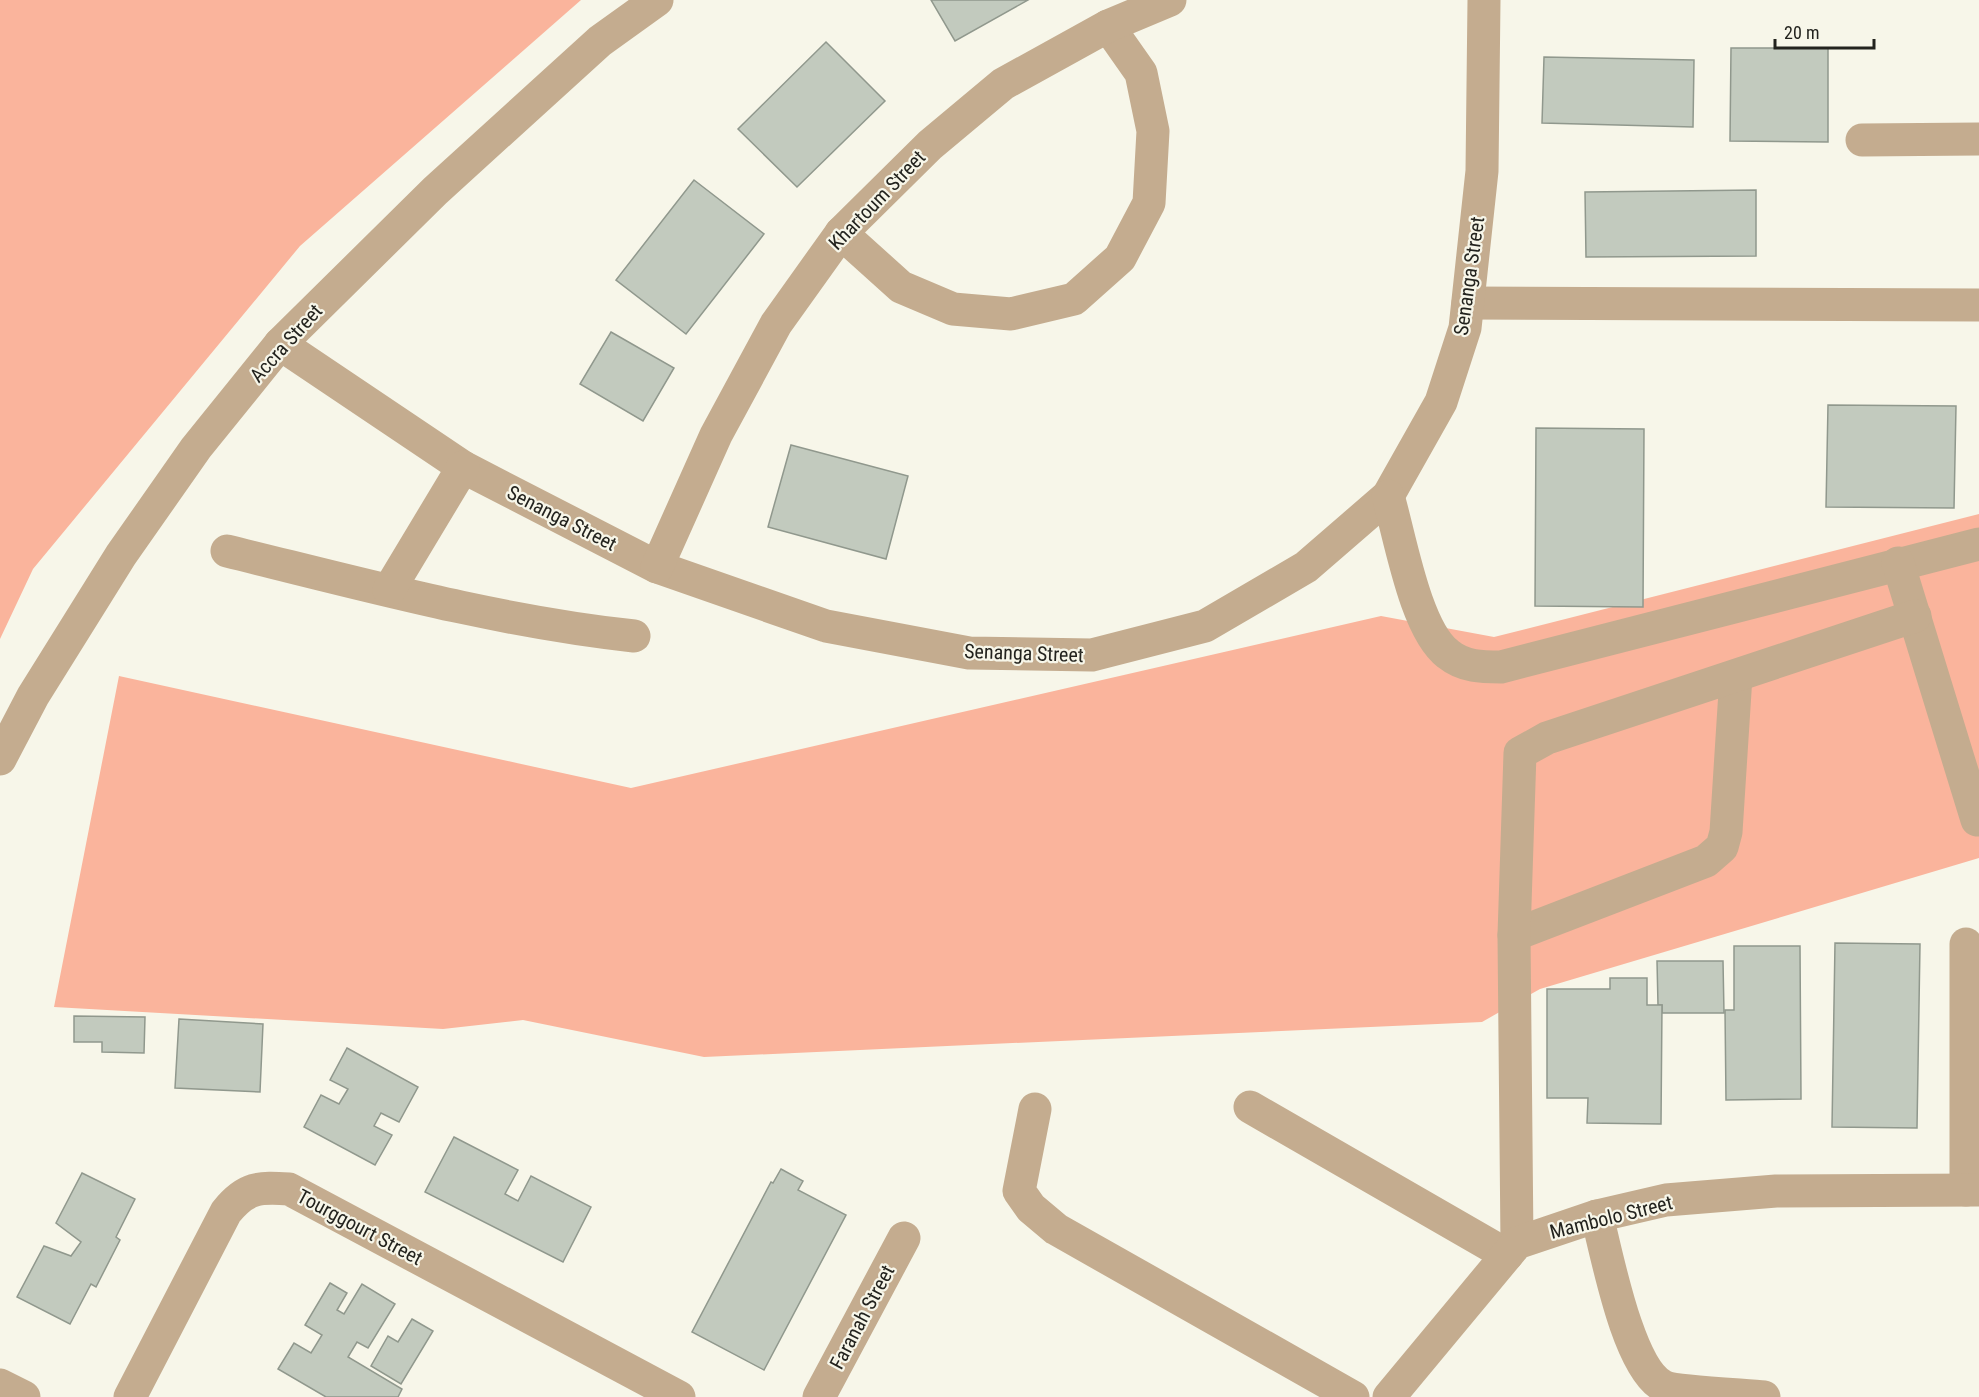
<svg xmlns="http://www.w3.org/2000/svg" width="1979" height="1397" viewBox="0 0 1979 1397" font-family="'Roboto Condensed',sans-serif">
	<rect width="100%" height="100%" fill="#f7f6e9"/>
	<g fill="#fab49c">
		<polygon points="0,0 581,0 300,246 33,569 0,639"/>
		<polygon points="1979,514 1979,858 1540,989 1482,1022 704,1057 523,1020 443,1029 54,1007 119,676 631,788 1381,616 1494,637"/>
	</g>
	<g fill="#c2cabe" stroke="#90988d" stroke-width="1.5">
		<polygon points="931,0 1028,0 955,41"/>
		<polygon points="826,42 885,101 797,187 738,129"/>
		<polygon points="1731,48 1828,48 1828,142 1730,141"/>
		<polygon points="1544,57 1694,60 1693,127 1542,123"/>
		<polygon points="694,180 764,234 686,334 616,280"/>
		<polygon points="1756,190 1756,256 1586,257 1585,192"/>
		<polygon points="611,332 674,368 643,421 580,384"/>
		<polygon points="1828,405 1956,406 1954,508 1826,507"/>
		<polygon points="1536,428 1644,429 1643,607 1535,606"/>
		<polygon points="791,445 908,476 886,559 768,527"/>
		<polygon points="1835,943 1920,944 1917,1128 1832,1127"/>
		<polygon points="1734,946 1800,946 1801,1099 1726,1100 1725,1010 1734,1010"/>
		<polygon points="1657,961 1723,961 1724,1013 1662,1013 1662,1005 1658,1005"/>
		<polygon points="1610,978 1647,978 1647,1005 1662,1005 1661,1124 1587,1123 1588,1098 1547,1098 1547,989 1610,989"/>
		<polygon points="74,1016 145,1017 144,1053 102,1052 102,1042 74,1042"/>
		<polygon points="179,1019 263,1024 260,1092 175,1088"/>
		<polygon points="347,1048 418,1087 399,1122 381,1113 374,1126 392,1135 375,1165 304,1127 321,1095 339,1104 348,1089 330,1080"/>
		<polygon points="454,1137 518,1170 505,1194 518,1201 531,1176 591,1207 563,1262 425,1192"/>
		<polygon points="781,1169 803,1181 798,1190 846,1215 764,1370 692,1332 771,1182 773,1183"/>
		<polygon points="82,1173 135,1199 116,1237 120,1240 96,1287 91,1284 70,1324 17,1297 44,1246 71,1256 81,1242 56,1223"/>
		<polygon points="330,1283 347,1293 337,1310 344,1314 362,1284 395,1304 368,1348 357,1342 348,1357 402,1389 398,1397 326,1397 278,1369 294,1343 311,1353 322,1335 305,1325"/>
		<polygon points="412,1319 433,1331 401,1384 371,1366 388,1336 398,1342"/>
	</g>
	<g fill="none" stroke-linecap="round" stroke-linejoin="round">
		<g stroke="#c4ac8f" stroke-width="33">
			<polyline points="1862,140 1979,139"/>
			<polyline points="841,233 901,287 953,309 1011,314 1074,299 1120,258 1149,203 1153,131 1141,73 1108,26"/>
			<polyline points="1468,303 1979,305"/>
			<polyline points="280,344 463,467 657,567 826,626 969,653 1092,655 1205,626 1306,567 1388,496 1441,402 1465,328 1482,171 1484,0"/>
			<path d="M1388 496C1400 536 1415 629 1448 654 1464 667 1482 667 1501 667L1979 544"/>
			<path d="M227 551C362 584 496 621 634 636"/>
			<polyline points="1898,563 1977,820"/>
			<polyline points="657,567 716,435 776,324 841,233 930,145 1003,84 1108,26 1170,0"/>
			<polyline points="389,590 463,467"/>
			<polyline points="0,759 33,696 121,555 196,448 280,344 435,191 600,41 657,0"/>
			<polyline points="1514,935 1706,861 1722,847 1726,832 1736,676"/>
			<polyline points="1966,944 1966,1190"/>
			<polyline points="1250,1107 1507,1255"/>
			<polyline points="1035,1109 1019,1191 1031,1208 1056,1229 1353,1397"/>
			<path d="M1597 1216C1607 1255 1628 1368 1663 1386 1674 1392 1746 1395 1764 1397"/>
			<polyline points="1517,1243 1514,935 1520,753 1547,738 1915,616"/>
			<polyline points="0,1385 24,1397"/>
			<path d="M130 1397 226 1212C246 1187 259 1187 289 1189L679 1397"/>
			<polyline points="819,1397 904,1238"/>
			<polyline points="1389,1397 1517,1243 1597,1216 1666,1200 1776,1191 1979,1190"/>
		</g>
	</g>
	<g text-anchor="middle" stroke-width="4.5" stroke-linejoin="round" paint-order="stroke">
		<g font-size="20" fill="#23231e" stroke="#f7f6e9">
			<text transform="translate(877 200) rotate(-46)" y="7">Khartoum Street</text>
			<text transform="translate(1469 276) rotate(-82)" y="7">Senanga Street</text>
			<text transform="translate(286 343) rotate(-48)" y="7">Accra Street</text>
			<text transform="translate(562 518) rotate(27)" y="7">Senanga Street</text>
			<text transform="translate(1024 653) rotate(2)" y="7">Senanga Street</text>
			<text transform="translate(1611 1217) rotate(-14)" y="7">Mambolo Street</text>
			<text transform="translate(360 1227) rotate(28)" y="7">Tourggourt Street</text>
			<text transform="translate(862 1317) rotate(-62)" y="7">Faranah Street</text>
		</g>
	</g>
	<path d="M1775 39v9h99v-9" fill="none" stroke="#23231e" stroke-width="3"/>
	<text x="1784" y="39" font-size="18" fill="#23231e" stroke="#f7f6e9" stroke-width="4.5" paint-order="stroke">20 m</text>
</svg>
